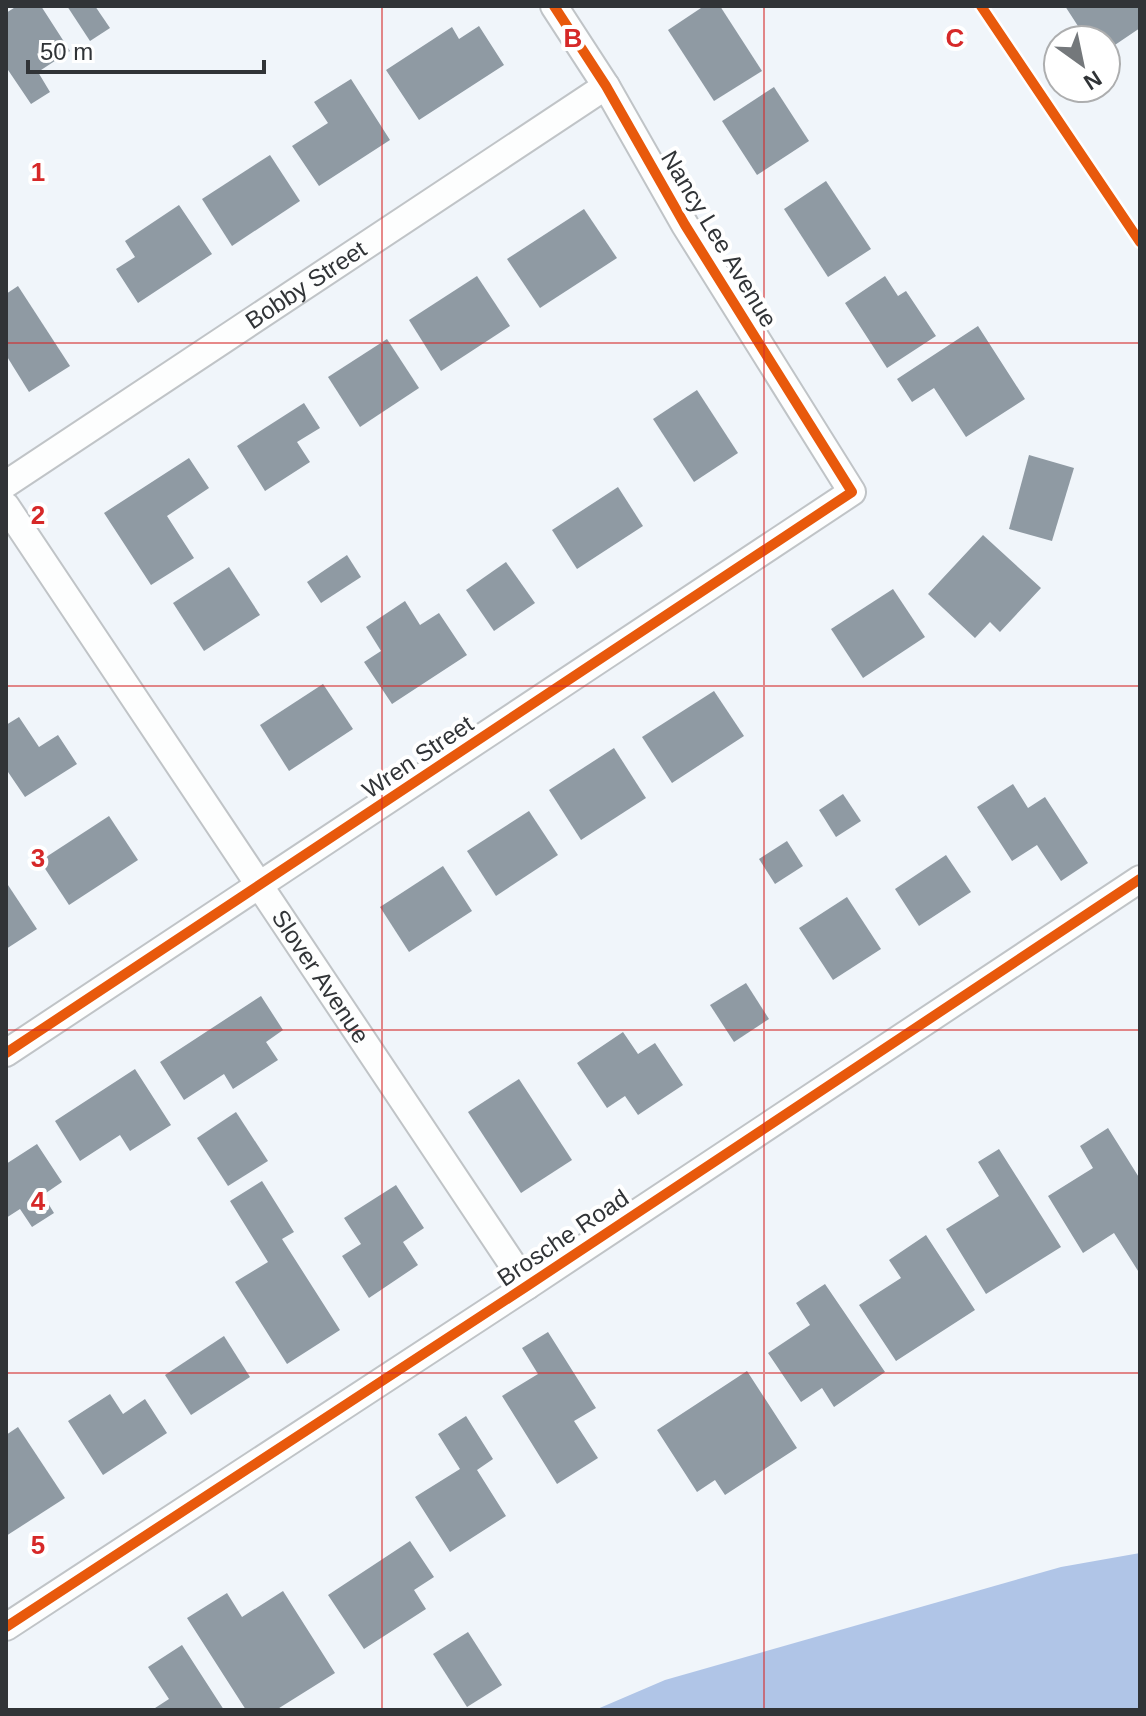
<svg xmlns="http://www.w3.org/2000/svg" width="1146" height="1716" viewBox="0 0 1146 1716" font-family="Helvetica,sans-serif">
	<rect width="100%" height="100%" fill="#f0f5fa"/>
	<polygon fill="#b0c5e7" points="1140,1553 1140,1710 595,1710 665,1680 1061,1567"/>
	<g fill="#8f9aa3">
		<polygon points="17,6 41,6 70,51 38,72 50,92 31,104 6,67 6,13"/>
		<polygon points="67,6 95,6 110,28 90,41"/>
		<polygon points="704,6 720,6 762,71 714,101 668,30"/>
		<polygon points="1065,6 1140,6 1140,28 1106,51 1106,40 1087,40"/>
		<polygon points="479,26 504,65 419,120 386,70 452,27 459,39"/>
		<polygon points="351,79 390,140 319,186 292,146 328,123 314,102"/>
		<polygon points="774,87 809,141 757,175 722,121"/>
		<polygon points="270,155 300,201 232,246 202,199"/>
		<polygon points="826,181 871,249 828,277 784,209"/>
		<polygon points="179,205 212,254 138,303 116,269 135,257 125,241"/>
		<polygon points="584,209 617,258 540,308 507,259"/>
		<polygon points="477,276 510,326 441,371 409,320"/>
		<polygon points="885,276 898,296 906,291 936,336 887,368 845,303"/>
		<polygon points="18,286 70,366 29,392 6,355 6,294"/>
		<polygon points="978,326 1025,399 966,437 934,388 912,402 897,379"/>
		<polygon points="387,339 419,388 360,427 328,377"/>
		<polygon points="697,390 738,453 694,482 653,419"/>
		<polygon points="304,403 320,428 297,442 310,462 265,491 237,446"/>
		<polygon points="1029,455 1074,468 1052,541 1009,529"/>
		<polygon points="189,458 209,488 167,516 194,558 151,585 104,513"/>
		<polygon points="618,487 643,526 577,569 552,530"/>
		<polygon points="983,535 1041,588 1000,632 990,622 975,638 928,594"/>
		<polygon points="347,555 361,577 321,603 307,582"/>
		<polygon points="506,562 535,603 494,631 466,590"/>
		<polygon points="229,567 260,615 204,651 173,603"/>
		<polygon points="893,589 925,637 863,678 831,629"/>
		<polygon points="405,601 420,625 439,613 467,655 392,704 364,662 381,651 366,627"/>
		<polygon points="323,684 353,729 289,771 260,725"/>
		<polygon points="714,691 744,736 672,783 642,737"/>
		<polygon points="19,717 39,747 58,735 77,764 25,797 6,769 6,725"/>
		<polygon points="614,748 646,798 581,840 549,790"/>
		<polygon points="1013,784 1028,808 1045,797 1088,863 1061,881 1037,845 1012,861 977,807"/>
		<polygon points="843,794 861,821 836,837 819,810"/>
		<polygon points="529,811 558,855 496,896 467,851"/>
		<polygon points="109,816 138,860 69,905 40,861"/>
		<polygon points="787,841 803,866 775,884 759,859"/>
		<polygon points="946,855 971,892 919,926 895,889"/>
		<polygon points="443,866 472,911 409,952 380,907"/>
		<polygon points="6,882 37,929 6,949"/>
		<polygon points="847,897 881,949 833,980 799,928"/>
		<polygon points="746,983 769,1019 734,1042 710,1005"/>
		<polygon points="261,996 283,1030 266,1042 278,1060 233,1089 224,1074 184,1100 160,1062"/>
		<polygon points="623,1032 638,1054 655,1043 683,1085 638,1115 625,1096 607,1108 577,1063"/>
		<polygon points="135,1069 171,1125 130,1151 120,1135 80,1161 55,1121"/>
		<polygon points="519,1079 572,1160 521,1193 468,1112"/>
		<polygon points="236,1112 268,1161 228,1186 197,1138"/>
		<polygon points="1108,1128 1140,1179 1140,1274 1114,1233 1083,1253 1048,1196 1093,1168 1080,1146"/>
		<polygon points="37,1144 62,1182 43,1195 54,1213 32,1227 20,1209 6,1218 6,1164"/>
		<polygon points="999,1149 1061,1247 986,1294 946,1229 999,1196 978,1162"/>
		<polygon points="262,1181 294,1232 282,1239 340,1330 287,1364 235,1282 268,1262 230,1201"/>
		<polygon points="396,1185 424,1228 403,1242 418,1265 369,1298 342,1256 361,1244 344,1218"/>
		<polygon points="926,1235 975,1310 896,1361 859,1305 901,1278 889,1260"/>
		<polygon points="825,1284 885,1372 834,1407 822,1388 801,1402 768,1353 810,1325 796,1303"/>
		<polygon points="548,1332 596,1408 574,1421 598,1458 557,1484 502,1396 538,1374 522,1348"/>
		<polygon points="224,1336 250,1377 191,1415 165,1375"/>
		<polygon points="747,1371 797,1448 725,1495 715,1480 697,1492 657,1430"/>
		<polygon points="110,1394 123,1414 145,1399 167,1433 103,1475 68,1421"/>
		<polygon points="466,1416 493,1459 477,1470 506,1516 450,1552 415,1497 460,1469 438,1434"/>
		<polygon points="18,1427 65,1498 6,1536 6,1435"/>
		<polygon points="410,1541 434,1577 414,1590 426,1609 364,1649 328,1595"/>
		<polygon points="283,1591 335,1673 276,1710 246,1710 187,1618 227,1593 242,1617"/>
		<polygon points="468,1632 502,1685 467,1707 433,1654"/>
		<polygon points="182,1645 224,1710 152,1710 169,1699 148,1667"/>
	</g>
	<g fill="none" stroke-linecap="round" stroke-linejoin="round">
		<defs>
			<g id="minor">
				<path id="s1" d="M6 484 606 86"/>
				<path id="s2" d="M6 506 527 1286"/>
				<polyline points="6,1053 852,492 685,225 606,86 554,6"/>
				<polyline points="6,1627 527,1286 1140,879"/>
			</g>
		</defs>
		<use href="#minor" stroke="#c0c4c7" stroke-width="30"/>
		<use href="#minor" stroke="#fdfefe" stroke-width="26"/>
		<defs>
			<g id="cycleway">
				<polyline points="981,6 1140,242"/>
				<polyline points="6,1053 852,492 685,225 606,86 554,6"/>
				<polyline points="6,1627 527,1286 1140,879"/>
			</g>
		</defs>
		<use href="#cycleway" stroke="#fff" stroke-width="15"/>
		<use href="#cycleway" stroke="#e8590c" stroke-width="10"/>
	</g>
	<path fill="none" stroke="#d62828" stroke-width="2" stroke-opacity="0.55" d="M382 6V1710M764 6V1710M6 343H1140M6 686H1140M6 1030H1140M6 1373H1140"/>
	<g text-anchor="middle" stroke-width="8" stroke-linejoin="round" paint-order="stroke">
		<g font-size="24" fill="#313437" stroke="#fff">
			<text transform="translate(719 239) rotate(59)" y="8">Nancy Lee Avenue</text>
			<text dy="8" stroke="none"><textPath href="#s1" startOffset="360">Bobby Street</textPath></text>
			<text transform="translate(418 757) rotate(-34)" y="8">Wren Street</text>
			<text dy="8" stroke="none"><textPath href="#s2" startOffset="566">Slover Avenue</textPath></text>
			<text transform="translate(563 1238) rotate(-34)" y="8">Brosche Road</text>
		</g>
	</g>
	<g font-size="26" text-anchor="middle" font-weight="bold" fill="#d62828" stroke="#fff" stroke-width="8" stroke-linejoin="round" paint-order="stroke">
		<text x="573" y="47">B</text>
		<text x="955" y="47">C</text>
		<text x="38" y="181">1</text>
		<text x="38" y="524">2</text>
		<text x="38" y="867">3</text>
		<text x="38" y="1210">4</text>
		<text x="38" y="1554">5</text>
	</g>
	<rect width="1146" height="1716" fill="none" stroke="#313437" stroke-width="16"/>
	<g transform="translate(1082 64) rotate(147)"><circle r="38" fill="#ffffff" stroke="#adaeaf" stroke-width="2"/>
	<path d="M0-6L14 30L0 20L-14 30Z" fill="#74787b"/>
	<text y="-12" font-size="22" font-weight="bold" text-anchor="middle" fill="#313437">N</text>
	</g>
	<path d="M28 60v12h236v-12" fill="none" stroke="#313437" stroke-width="4"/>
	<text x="40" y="60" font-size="24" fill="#313437" stroke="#ffffff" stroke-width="6" paint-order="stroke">50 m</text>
</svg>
